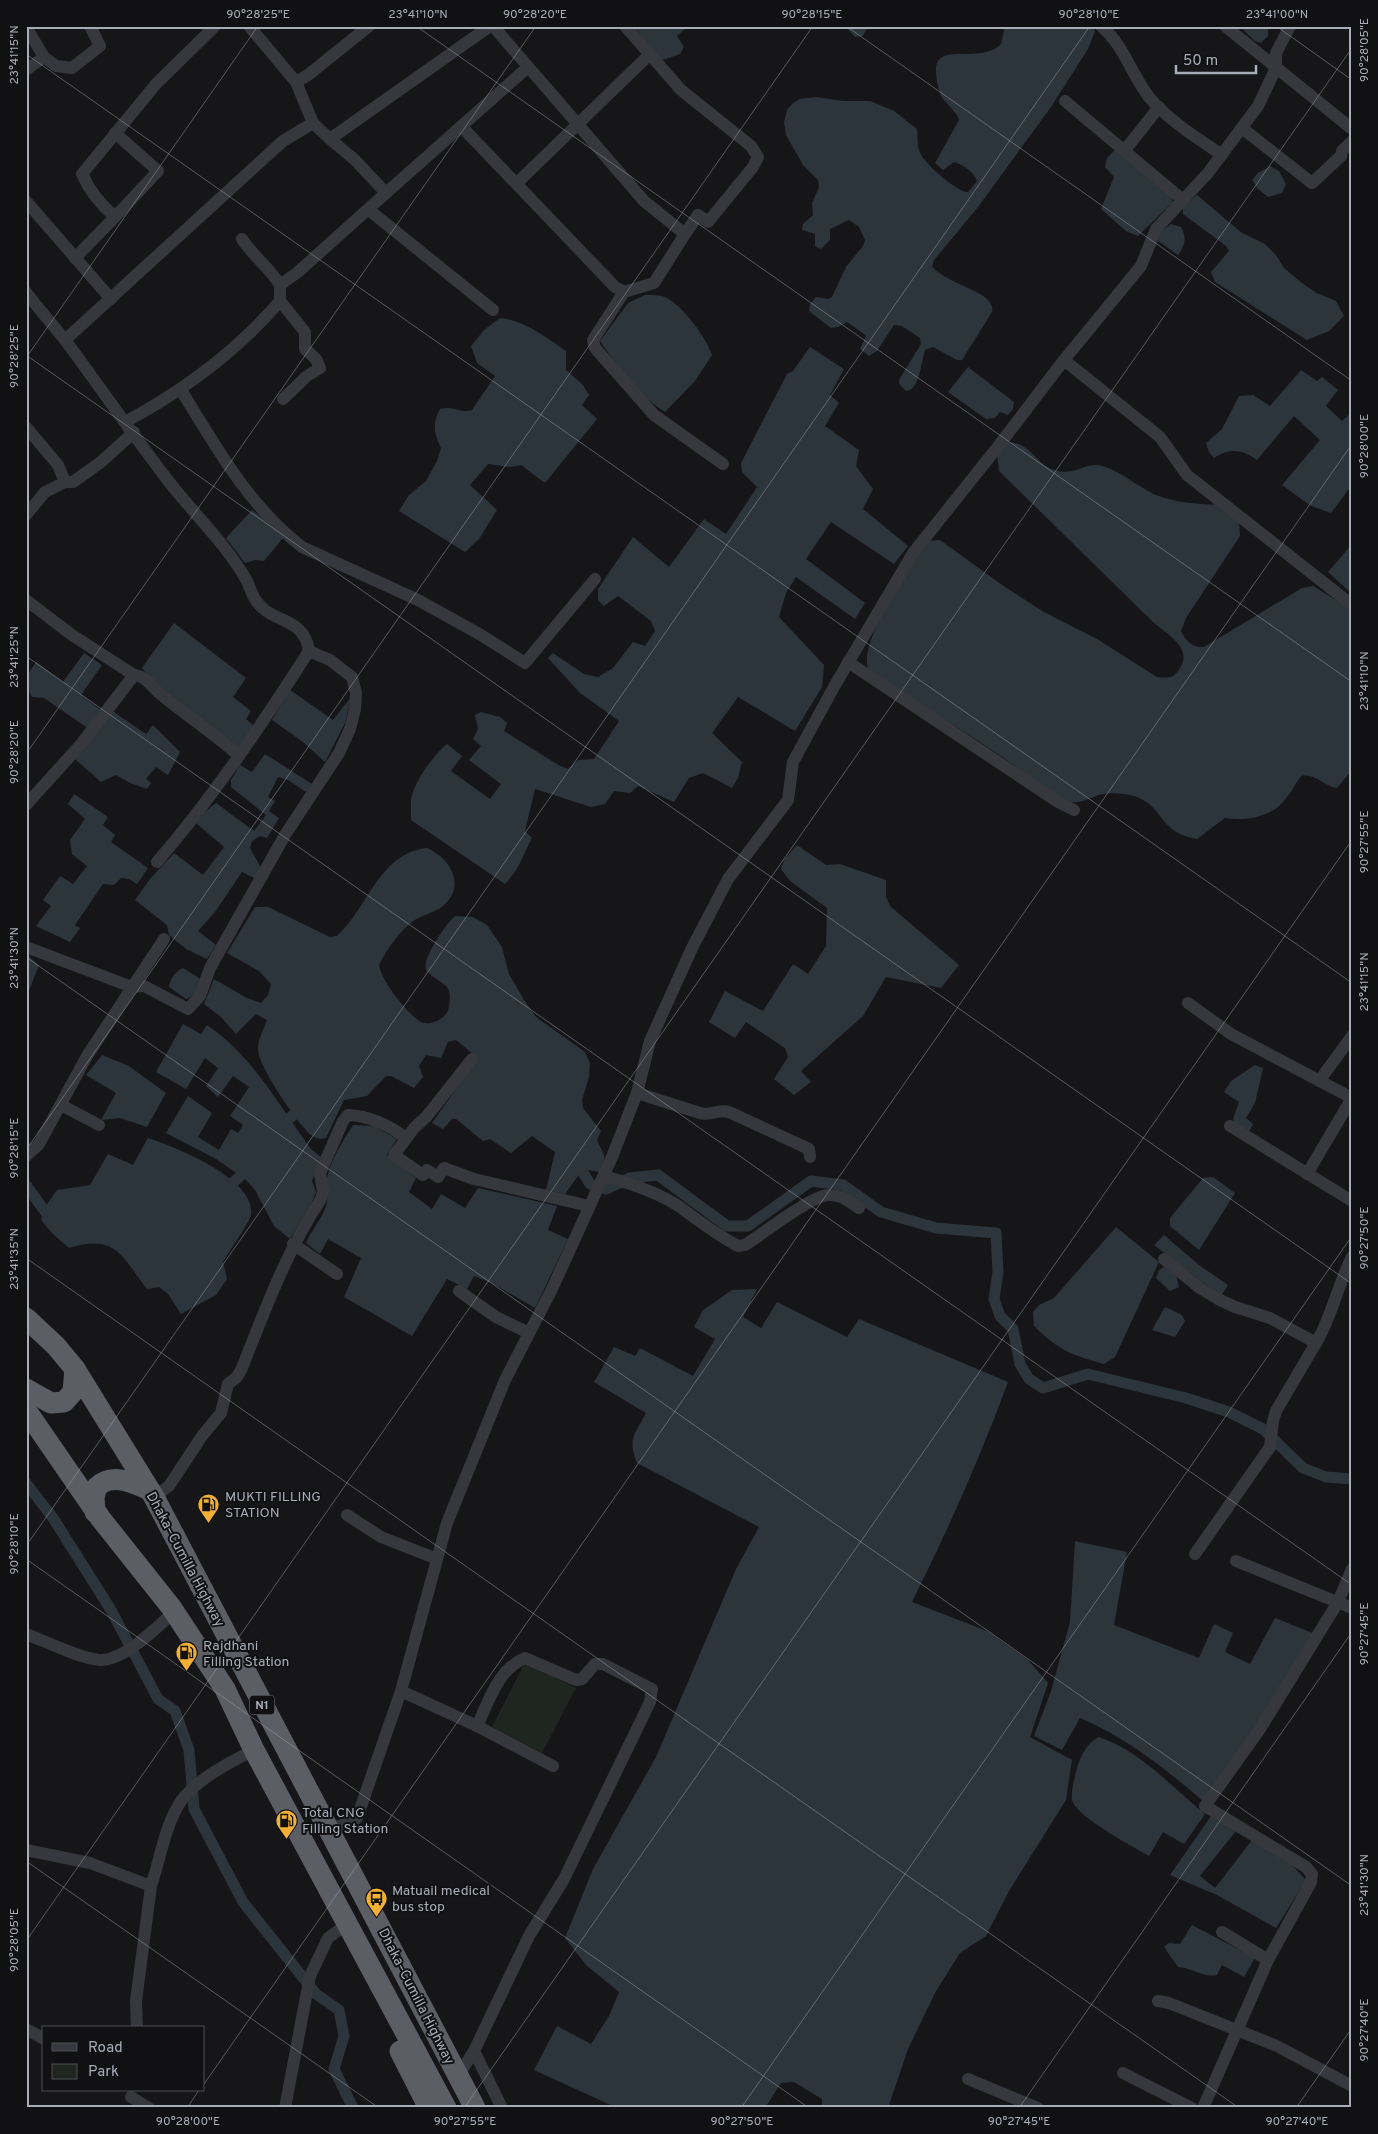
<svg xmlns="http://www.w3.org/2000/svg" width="1378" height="2134" viewBox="0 0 1378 2134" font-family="Overpass,sans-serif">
	<rect width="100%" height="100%" fill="#161618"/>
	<polygon fill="#1e261f" points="525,1662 576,1688 542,1753 492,1727"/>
	<g fill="#2c353c">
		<polygon points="639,26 688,26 677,36 684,47 680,54 660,61 636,29"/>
		<polygon points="845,26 868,26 863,36 855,37"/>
		<path d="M1005 26H1093L1095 31 1088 49 1051 107 978 207 934 260 932 266C944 284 998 292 992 312L962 360H957L933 347 925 350C921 361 920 390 906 391L899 384V380L921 344 920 338 902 326 894 325 877 351 869 356 860 349 866 336 864 334 847 322 838 327 831 328 809 311 810 304 816 297 828 299 832 297 846 267 863 246 865 240 859 227 849 220 830 229V240L821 249 815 246V234L802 230 803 224 813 215 812 203 819 187 818 180 803 165 786 135 784 122 787 110 793 103 800 99 816 97 843 101H870L894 111 917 129C918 137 917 145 920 153 924 163 958 193 968 192L977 181C975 173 962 164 954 162L943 170 935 163 959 120C957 112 948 106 943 99 938 91 937 81 936 73 934 39 979 66 1001 44Z"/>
		<polygon points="1239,26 1268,26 1268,36 1261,43 1255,41"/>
		<polygon points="1115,150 1170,191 1173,202 1138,236 1126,231 1101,209 1114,177 1105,167 1107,158"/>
		<polygon points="1270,166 1279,171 1286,184 1282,193 1268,197 1258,189 1252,180 1258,173"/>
		<polygon points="1197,195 1242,233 1265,244 1276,255 1284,268 1302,283 1317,293 1336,301 1344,316 1329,331 1307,340 1215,282 1211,272 1229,251 1226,246 1183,214 1183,207"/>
		<path d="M1171 224 1181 227C1187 237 1185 246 1178 255L1158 241 1160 232Z"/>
		<path d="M645 295C651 295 660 295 665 297 684 307 705 336 712 355L695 381 665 412C638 395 618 367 600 341L628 303Z"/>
		<path d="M500 318C526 321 545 337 566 351V370L583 385 589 395 582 405 597 419 545 483 521 465 510 467 488 464 470 485 497 510 479 539 465 552 399 511 409 495 426 481 437 461 441 448C434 433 432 424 440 409 455 405 460 414 472 410L495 376 477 363 471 346 484 330Z"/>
		<path d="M810 347 844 369 830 395 839 403 825 426 859 450 856 466 873 489 863 509 908 546 894 564 831 522 806 559 865 603 855 619 796 577 786 593 779 617 824 665 822 687 795 731 738 697 712 733 742 762 738 778 732 788 703 773 689 778 674 802 638 786 630 793 614 791 605 804 591 807 535 789 525 831 532 838C523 855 519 870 505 884L411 820C411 813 411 806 411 800 414 781 433 756 447 744L462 756 451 771 490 799 501 784 469 760 481 746 473 739 478 729 475 715 481 712 500 717 507 723 504 731 560 766 568 769 578 760 594 759 619 721 580 693 548 658 553 653 584 674 598 677 613 668 633 642 645 646 655 631 651 621 618 596 604 606 598 600V589L633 537 669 567 704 519 726 534 757 487 742 472 741 463 787 374 793 371Z"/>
		<polygon points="968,367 1014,402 1013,409 1008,415 1000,412 995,418 986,419 948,392"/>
		<path d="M1301 370 1317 381 1322 377 1338 390 1326 406 1342 421 1352 412V485L1331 513 1311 506 1282 485 1320 440 1294 416 1257 460C1241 449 1230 448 1214 458L1209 452 1206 443 1222 429 1239 396 1253 395 1270 406Z"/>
		<path d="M1006 442C1031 442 1035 464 1054 470 1075 477 1085 461 1102 466 1121 471 1138 487 1156 495 1176 503 1199 504 1220 505L1239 522 1240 536 1186 618 1181 631C1186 641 1192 648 1204 647L1302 588 1313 586 1352 610V770L1337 788C1323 786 1316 773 1301 776 1294 786 1287 800 1278 807 1264 818 1242 821 1225 818L1197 839C1158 832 1166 809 1137 797 1127 794 1114 792 1103 794 1093 796 1081 804 1071 802 1045 794 1023 771 1001 756 960 728 917 703 875 677 873 675 869 671 868 668 859 642 906 574 919 550L929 541 940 540 1005 587 1044 612 1097 639 1157 677C1167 678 1172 679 1178 671 1195 649 1169 636 1153 622L999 471 997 454Z"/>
		<polygon points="252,510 273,526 283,538 264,561 256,560 245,563 226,538"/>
		<polygon points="1352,544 1352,594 1328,572"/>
		<polygon points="174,623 246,678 233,697 251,711 246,719 255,727 239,750 152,681 142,668"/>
		<path d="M84 653 102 665 81 695 102 711 89 729 44 698 32 697C23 680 26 677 36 662L63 682Z"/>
		<polygon points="290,690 333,720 351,697 345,723 325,762 303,742 272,720"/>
		<polygon points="111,710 146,734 153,725 180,752 168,775 156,767 146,779 151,783 147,789 130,783 116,775 101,782 74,758"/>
		<polygon points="265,754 312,784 306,792 288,780 278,777 268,797 275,801 269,811 279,818 267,838 260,836 252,841 250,848 261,868 254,878 242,872 215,912 198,931 216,945 207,959 186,949 169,935 167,925 135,900 150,879 174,853 203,875 224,847 196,823 206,811 216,803 254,831 266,815 231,787 231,780 240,765 252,772"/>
		<polygon points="74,794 108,817 103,825 115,835 111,842 148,868 137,884 129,879 121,878 114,885 103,884 75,925 80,928 70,942 36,926 51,906 43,900 60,876 73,884 87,866 72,854 70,840 85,819 68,804"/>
		<polygon points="797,845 826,865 840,864 886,880 886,897 890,906 959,965 941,988 886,977 863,1016 801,1071 811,1082 794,1095 774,1079 788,1057 785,1048 746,1022 735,1038 709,1022 725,991 763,1011 793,964 808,974 826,946 827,908 790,881 781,869 784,860"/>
		<path d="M427 848C450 858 467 885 443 906 434 913 421 915 412 922 398 933 387 949 379 965 383 983 403 1008 418 1020 427 1028 443 1020 448 1011 455 980 442 988 426 970 422 958 446 924 455 916L473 917 487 925 502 947 509 974 524 1000 536 1017 585 1052 590 1063 589 1077 582 1100 583 1108 601 1131 597 1140C604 1156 608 1154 599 1172L583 1169 565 1194 546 1190 555 1152 532 1136 511 1153 490 1139 483 1141 456 1119H452L443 1129 432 1123 478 1058 456 1040 448 1042 441 1058 426 1055 419 1066 423 1077 414 1088 391 1076H386L367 1096 344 1100 326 1138C321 1140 315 1138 311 1135 297 1123 259 1067 258 1050 257 1041 264 1029 267 1020L256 1014 236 1034 221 1017 204 1004 214 979 247 998 261 1003 268 995 271 984 259 971 227 953 255 907H268L330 937 337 936C368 908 379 853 427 848Z"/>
		<polygon points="26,954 39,965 26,998"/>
		<path d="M183 968 199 978 201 982 196 994 186 999 169 987C170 978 176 971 183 968Z"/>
		<path d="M183 1024 201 1034 207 1025C253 1056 279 1106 311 1149L322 1158 312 1181 316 1192 312 1202 290 1239 274 1226 255 1190 245 1179 216 1159 166 1133 188 1096 212 1113 198 1137 219 1150 231 1129 238 1133 243 1125 230 1116 249 1087 233 1076 218 1097 206 1086 218 1068 205 1058 186 1089 156 1072Z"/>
		<polygon points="102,1055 129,1066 166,1093 147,1127 120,1118 101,1120 116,1093 86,1075"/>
		<polygon points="1255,1065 1263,1068 1255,1103 1246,1118 1253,1124 1249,1132 1235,1125 1233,1119 1239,1102 1224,1092 1231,1081"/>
		<path d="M353 1125 374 1126 397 1139 387 1155 416 1178 409 1192 432 1209 441 1194 465 1208 478 1188 557 1206 548 1230 568 1239 535 1308 492 1283 474 1276 467 1289 447 1279 412 1336 344 1297 361 1258 328 1239 320 1254 306 1243C311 1231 320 1221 325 1209 330 1198 325 1189 327 1178 330 1160 344 1140 353 1125Z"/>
		<path d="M148 1138C175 1147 257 1179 251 1215 249 1224 228 1252 223 1262L227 1279 216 1295 181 1314 168 1294 159 1287 147 1289C121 1255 116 1234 69 1248L53 1234 41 1220 45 1207 57 1190 90 1185 108 1154 133 1165Z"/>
		<polygon points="1213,1177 1235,1193 1199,1250 1170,1226 1170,1218 1203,1178"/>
		<path d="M1116 1227 1159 1262 1115 1357 1104 1364C1069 1354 1060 1351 1034 1326L1033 1312 1039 1305 1054 1298Z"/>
		<polygon points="1164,1235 1199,1265 1228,1285 1221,1296 1154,1245"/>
		<polygon points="1164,1267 1176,1274 1179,1287 1170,1291 1156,1278 1159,1270"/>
		<path d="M757 1289 743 1317 761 1328 777 1302 847 1337 859 1319 1008 1382C980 1458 948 1530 912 1602L987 1631 1028 1660 1048 1683 1030 1737 1072 1760 1066 1800 1009 1891 986 1936 960 1953 936 1991 908 2049 888 2108H853L845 2105 844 2108H822V2099L794 2082 781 2083 765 2108H617L534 2070 557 2026 591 2044 609 2016 619 1992 586 1965 565 1938 593 1869 656 1757 736 1569 759 1527 637 1463C627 1439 635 1434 646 1413L594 1382 614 1347 635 1356 640 1348 693 1376 715 1339 694 1327 703 1310 732 1290Z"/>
		<polygon points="1165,1307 1182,1315 1185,1321 1175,1337 1152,1330"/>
		<path d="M1075 1541 1127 1552 1114 1625 1199 1658 1214 1624 1233 1633 1225 1652 1250 1664 1275 1618 1315 1634 1268 1709 1204 1802C1166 1769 1127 1738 1080 1718L1062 1750 1034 1736 1051 1691 1070 1622Z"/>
		<path d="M1099 1737C1139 1750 1172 1787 1205 1814L1184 1844 1163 1832 1149 1856C1134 1847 1073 1815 1072 1799 1071 1790 1075 1776 1077 1768 1081 1755 1087 1743 1099 1737Z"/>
		<polygon points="1211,1816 1236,1831 1200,1876 1215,1888 1252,1840 1290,1863 1306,1880 1276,1928 1217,1895 1170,1875"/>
		<path d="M1192 1925 1255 1958 1244 1977 1222 1965 1217 1975C1202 1978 1193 1968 1178 1967L1164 1947 1169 1943 1180 1944Z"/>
	</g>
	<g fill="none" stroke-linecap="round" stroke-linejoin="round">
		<g stroke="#2c353c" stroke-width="11">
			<polyline points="277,1129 305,1105"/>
			<polyline points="575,1159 590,1184 606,1189 630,1178 658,1175 727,1226 748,1226 811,1181 843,1185 881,1212 936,1228 996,1233 998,1272 994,1299 1000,1316 1013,1329 1020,1364 1029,1379 1043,1388 1088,1374 1186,1398 1229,1412 1263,1429 1303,1468 1326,1477 1352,1479"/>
			<polyline points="26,1185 49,1217 56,1219"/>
			<polyline points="224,1191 251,1166"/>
			<polyline points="26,1483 53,1518 111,1610 158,1699 175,1711 189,1750 194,1809 243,1902 316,1994 339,2010 344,2036 334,2069 353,2108"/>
		</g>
		<g stroke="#37383d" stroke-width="12">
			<polyline points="249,26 296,82"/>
			<polyline points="493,26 644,201 685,234 698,215 708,222 753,167 758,157 751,146 681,90 625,26"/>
			<path d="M1101 26C1124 45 1131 74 1149 97 1168 120 1197 138 1222 155"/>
			<polyline points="1225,26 1352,129"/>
			<polyline points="26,27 44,57"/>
			<polyline points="26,70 44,57 56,66 72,68 100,46 90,26"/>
			<polyline points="1065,101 1183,200"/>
			<polyline points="313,123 296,82 308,75 369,26"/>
			<polyline points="461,126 615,287 624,292 654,283 685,234"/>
			<polyline points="1242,128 1312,183 1341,156 1342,151 1352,141"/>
			<polyline points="1125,150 1159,107"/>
			<polyline points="517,183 649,55"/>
			<polyline points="386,193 527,68"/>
			<polyline points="26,201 111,299"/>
			<polyline points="369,210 493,310"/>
			<polyline points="115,217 158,171 115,133"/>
			<path d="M242 239C253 256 270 268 280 285"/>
			<path d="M75 258 115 217C101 205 90 192 82 174L156 84 215 26"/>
			<path d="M26 292C40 311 57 329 71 348 104 393 136 439 170 483 195 515 227 545 247 581 250 587 251 593 255 599 269 624 304 615 309 651 262 724 214 796 157 862"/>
			<polyline points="624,292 593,340 595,348 654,415 723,464"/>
			<polyline points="280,301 305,332 305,349 316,359 320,368 307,376 283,399"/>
			<polyline points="65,340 283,141 313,123 330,139 490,26"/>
			<polyline points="1064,360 1160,437 1187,475 1352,605"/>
			<path d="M181 390C216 447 248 505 302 547L418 600 481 635 525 663 595 579"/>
			<path d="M125 422C183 391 237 351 280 301V285L298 272 386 193 355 160 330 139"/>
			<polyline points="26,427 58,465 65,482"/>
			<polyline points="26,515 45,492 65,482 73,482 101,462 134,432"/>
			<polyline points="26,600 72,635 134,675"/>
			<polyline points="848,662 1058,802 1074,810"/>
			<path d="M26 805 82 743 134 675C144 675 152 686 159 693 185 715 214 733 239 756"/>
			<polyline points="26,947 132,987 144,986 188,1009 200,996 210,968 285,835 339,753 350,729 355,709 356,693 352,677 330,660 309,651"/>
			<polyline points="1188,1003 1231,1034 1352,1098 1307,1174"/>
			<polyline points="472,1059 427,1116 414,1128 394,1155 423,1175 427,1170 438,1177 444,1168 474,1179 589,1206"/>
			<polyline points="1319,1081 1352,1036"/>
			<path d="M637 1093 700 1113C711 1116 718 1109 729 1112L809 1149 810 1157"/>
			<polyline points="61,1105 99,1125"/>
			<polyline points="1230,1126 1352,1201"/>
			<polyline points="26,1156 39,1144 87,1056 164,939"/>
			<path d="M604 1176C629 1183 658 1192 680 1207 699 1221 717 1235 738 1246L745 1245C763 1234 809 1197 828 1195 841 1194 849 1202 859 1208"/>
			<polyline points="293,1244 337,1274"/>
			<path d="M1164 1259 1200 1288 1218 1299 1235 1307 1270 1318 1316 1343C1332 1317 1337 1286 1352 1257"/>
			<polyline points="459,1291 496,1317 529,1333"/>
			<path d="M154 1497 169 1486 202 1436 221 1413 228 1384 237 1377 242 1368C265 1310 286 1252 321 1199L323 1192 320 1173 343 1121 348 1115C370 1116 389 1125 406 1138"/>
			<polyline points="347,1515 381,1537 437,1559"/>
			<polyline points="1195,1554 1270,1447 1273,1421 1276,1411 1316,1343"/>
			<polyline points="1236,1561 1352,1608"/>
			<path d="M26 1634C45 1641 81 1659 100 1660 124 1661 157 1627 174 1612"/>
			<polyline points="401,1691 477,1726 553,1766"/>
			<polyline points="329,1829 352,1822 357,1818 401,1691 447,1523 505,1380 552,1289 612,1157 637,1093 650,1041 692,948 728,879 788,800 793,762 835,685 913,553 1000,444 1064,360 1141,266 1156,229 1208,173 1258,106 1276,68 1276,53 1290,26"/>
			<path d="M26 1850 90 1863 151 1886C160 1860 164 1830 178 1806 191 1782 230 1762 254 1750"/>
			<polyline points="1222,1932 1268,1960"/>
			<polyline points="1158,2001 1169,2003 1277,2046 1352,2086"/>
			<polyline points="137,2028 136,2001 151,1886"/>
			<polyline points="26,2029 44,2039"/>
			<polyline points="474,2051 502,2108"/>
			<polyline points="1123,2073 1192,2108"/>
			<path d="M458 2076 474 2051 529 1936 564 1879 650 1702 652 1689 603 1664H595L582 1679 576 1680 525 1658C498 1669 489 1701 477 1726"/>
			<polyline points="968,2079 1038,2108"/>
			<polyline points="131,2097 149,2108"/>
			<polyline points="285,2108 310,1976 328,1938 339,1930"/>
			<polyline points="1203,2108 1268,1960 1311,1882 1312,1874 1306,1867 1205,1806 1260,1729 1338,1602 1352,1569"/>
		</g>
		<g stroke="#5b5e65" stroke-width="21">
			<polyline points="26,1318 56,1346 75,1369 154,1497 475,2108"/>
			<polyline points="26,1389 51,1403 64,1402 73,1392 75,1369"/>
			<polyline points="26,1410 101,1519 171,1607 225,1689 254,1750 446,2108"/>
			<path d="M95 1512 94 1497 97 1487C112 1472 133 1483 150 1490"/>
			<polyline points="400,2051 429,2108"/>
		</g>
	</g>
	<path fill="none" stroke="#a8adb8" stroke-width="1" stroke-opacity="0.45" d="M416 26 1352 682M846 26 1352 381M1276 26 1352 80M26 54 1352 983M26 355 1352 1284M26 358 258 26M26 656 1352 1585M26 754 536 26M26 957 1352 1886M26 1150 813 26M26 1258 1239 2108M26 1546 1090 26M26 1559 809 2108M26 1861 379 2108M26 1941 1352 48M204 2084 1352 444M187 2108 199 2090M464 2108 1352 840M741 2108 1352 1236M1019 2108 1352 1632M1296 2108 1352 2028"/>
	<defs>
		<symbol id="fuel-pin" viewBox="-11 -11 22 30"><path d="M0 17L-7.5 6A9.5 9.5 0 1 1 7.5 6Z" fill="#f2b134" stroke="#111113"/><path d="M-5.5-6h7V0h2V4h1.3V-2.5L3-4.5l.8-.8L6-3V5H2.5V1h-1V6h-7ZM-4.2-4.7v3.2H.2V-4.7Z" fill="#111"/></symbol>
		<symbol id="bus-pin" viewBox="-11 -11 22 30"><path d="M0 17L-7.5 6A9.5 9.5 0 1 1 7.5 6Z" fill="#f2b134" stroke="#111113"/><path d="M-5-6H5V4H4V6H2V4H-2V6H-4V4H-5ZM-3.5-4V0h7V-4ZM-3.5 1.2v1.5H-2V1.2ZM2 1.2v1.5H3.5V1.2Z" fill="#111"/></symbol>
	</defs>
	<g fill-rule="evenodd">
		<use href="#fuel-pin" x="196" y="1492" width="25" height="34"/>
		<use href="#fuel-pin" x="174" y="1640" width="25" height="34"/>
		<use href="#fuel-pin" x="274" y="1808" width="25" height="34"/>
		<use href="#bus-pin" x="364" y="1886" width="25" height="34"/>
	</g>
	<g text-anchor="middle" stroke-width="4" stroke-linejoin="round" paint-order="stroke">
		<rect fill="#111113" stroke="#7b7e86" stroke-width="1" x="249.5" y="1695.5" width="25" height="19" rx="4"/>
		<g font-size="12" font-weight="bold" fill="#a8adb8">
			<text x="262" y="1709">N1</text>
		</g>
		<g font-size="14" fill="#a8adb8" stroke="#111113" text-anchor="start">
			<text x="225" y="1501">MUKTI FILLING<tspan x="225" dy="16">STATION</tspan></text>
			<text x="203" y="1650">Rajdhani<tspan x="203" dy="16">Filling Station</tspan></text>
			<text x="302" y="1817">Total CNG<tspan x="302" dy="16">Filling Station</tspan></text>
			<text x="392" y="1895">Matuail medical<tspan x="392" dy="16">bus stop</tspan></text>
		</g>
		<g font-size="14" fill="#a8adb8" stroke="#111113">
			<text transform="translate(186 1559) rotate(62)" y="5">Dhaka–Cumilla Highway</text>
			<text transform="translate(417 1996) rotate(63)" y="5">Dhaka–Cumilla Highway</text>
		</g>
	</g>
	<rect width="1378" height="2134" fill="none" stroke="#111113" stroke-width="55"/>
	<rect x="42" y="2026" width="162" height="65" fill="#111113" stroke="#4d4f55"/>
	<rect x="52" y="2043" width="25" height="8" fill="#37383d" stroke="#4d4f55"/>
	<text x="88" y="2052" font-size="15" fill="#a8adb8">Road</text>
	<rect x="52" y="2064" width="25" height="15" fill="#1e261f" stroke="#4d4f55"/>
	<text x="88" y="2076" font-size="15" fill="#a8adb8">Park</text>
	<path d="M1176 65v8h80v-8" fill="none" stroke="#a8adb8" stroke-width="2.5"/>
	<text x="1183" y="65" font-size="15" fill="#a8adb8" stroke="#111113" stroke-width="4" paint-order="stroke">50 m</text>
	<rect x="28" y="28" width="1322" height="2078" fill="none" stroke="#a8adb8" stroke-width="2"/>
	<g font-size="12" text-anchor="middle" fill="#a8adb8">
		<text x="258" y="18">90°28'25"E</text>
		<text x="418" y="18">23°41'10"N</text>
		<text x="535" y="18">90°28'20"E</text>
		<text x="812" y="18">90°28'15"E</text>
		<text x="1089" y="18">90°28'10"E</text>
		<text x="1277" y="18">23°41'00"N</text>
		<text transform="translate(1364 50) rotate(-90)" y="4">90°28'05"E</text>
		<text transform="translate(14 55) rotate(-90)" y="4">23°41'15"N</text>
		<text transform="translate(14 356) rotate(-90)" y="4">90°28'25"E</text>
		<text transform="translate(1364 446) rotate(-90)" y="4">90°28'00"E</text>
		<text transform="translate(14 657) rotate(-90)" y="4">23°41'25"N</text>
		<text transform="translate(1364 681) rotate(-90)" y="4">23°41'10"N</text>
		<text transform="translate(14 752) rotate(-90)" y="4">90°28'20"E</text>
		<text transform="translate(1364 842) rotate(-90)" y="4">90°27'55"E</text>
		<text transform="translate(14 958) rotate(-90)" y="4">23°41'30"N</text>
		<text transform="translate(1364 982) rotate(-90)" y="4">23°41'15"N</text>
		<text transform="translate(14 1148) rotate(-90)" y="4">90°28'15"E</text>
		<text transform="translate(1364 1238) rotate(-90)" y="4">90°27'50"E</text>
		<text transform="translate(14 1259) rotate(-90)" y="4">23°41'35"N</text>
		<text transform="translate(14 1544) rotate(-90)" y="4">90°28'10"E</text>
		<text transform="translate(1364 1634) rotate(-90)" y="4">90°27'45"E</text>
		<text transform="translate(1364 1885) rotate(-90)" y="4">23°41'30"N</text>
		<text transform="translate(14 1940) rotate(-90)" y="4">90°28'05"E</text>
		<text transform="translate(1364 2030) rotate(-90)" y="4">90°27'40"E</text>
		<text x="188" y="2125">90°28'00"E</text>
		<text x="465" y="2125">90°27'55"E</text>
		<text x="742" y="2125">90°27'50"E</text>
		<text x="1019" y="2125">90°27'45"E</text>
		<text x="1297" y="2125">90°27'40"E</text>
	</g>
</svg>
